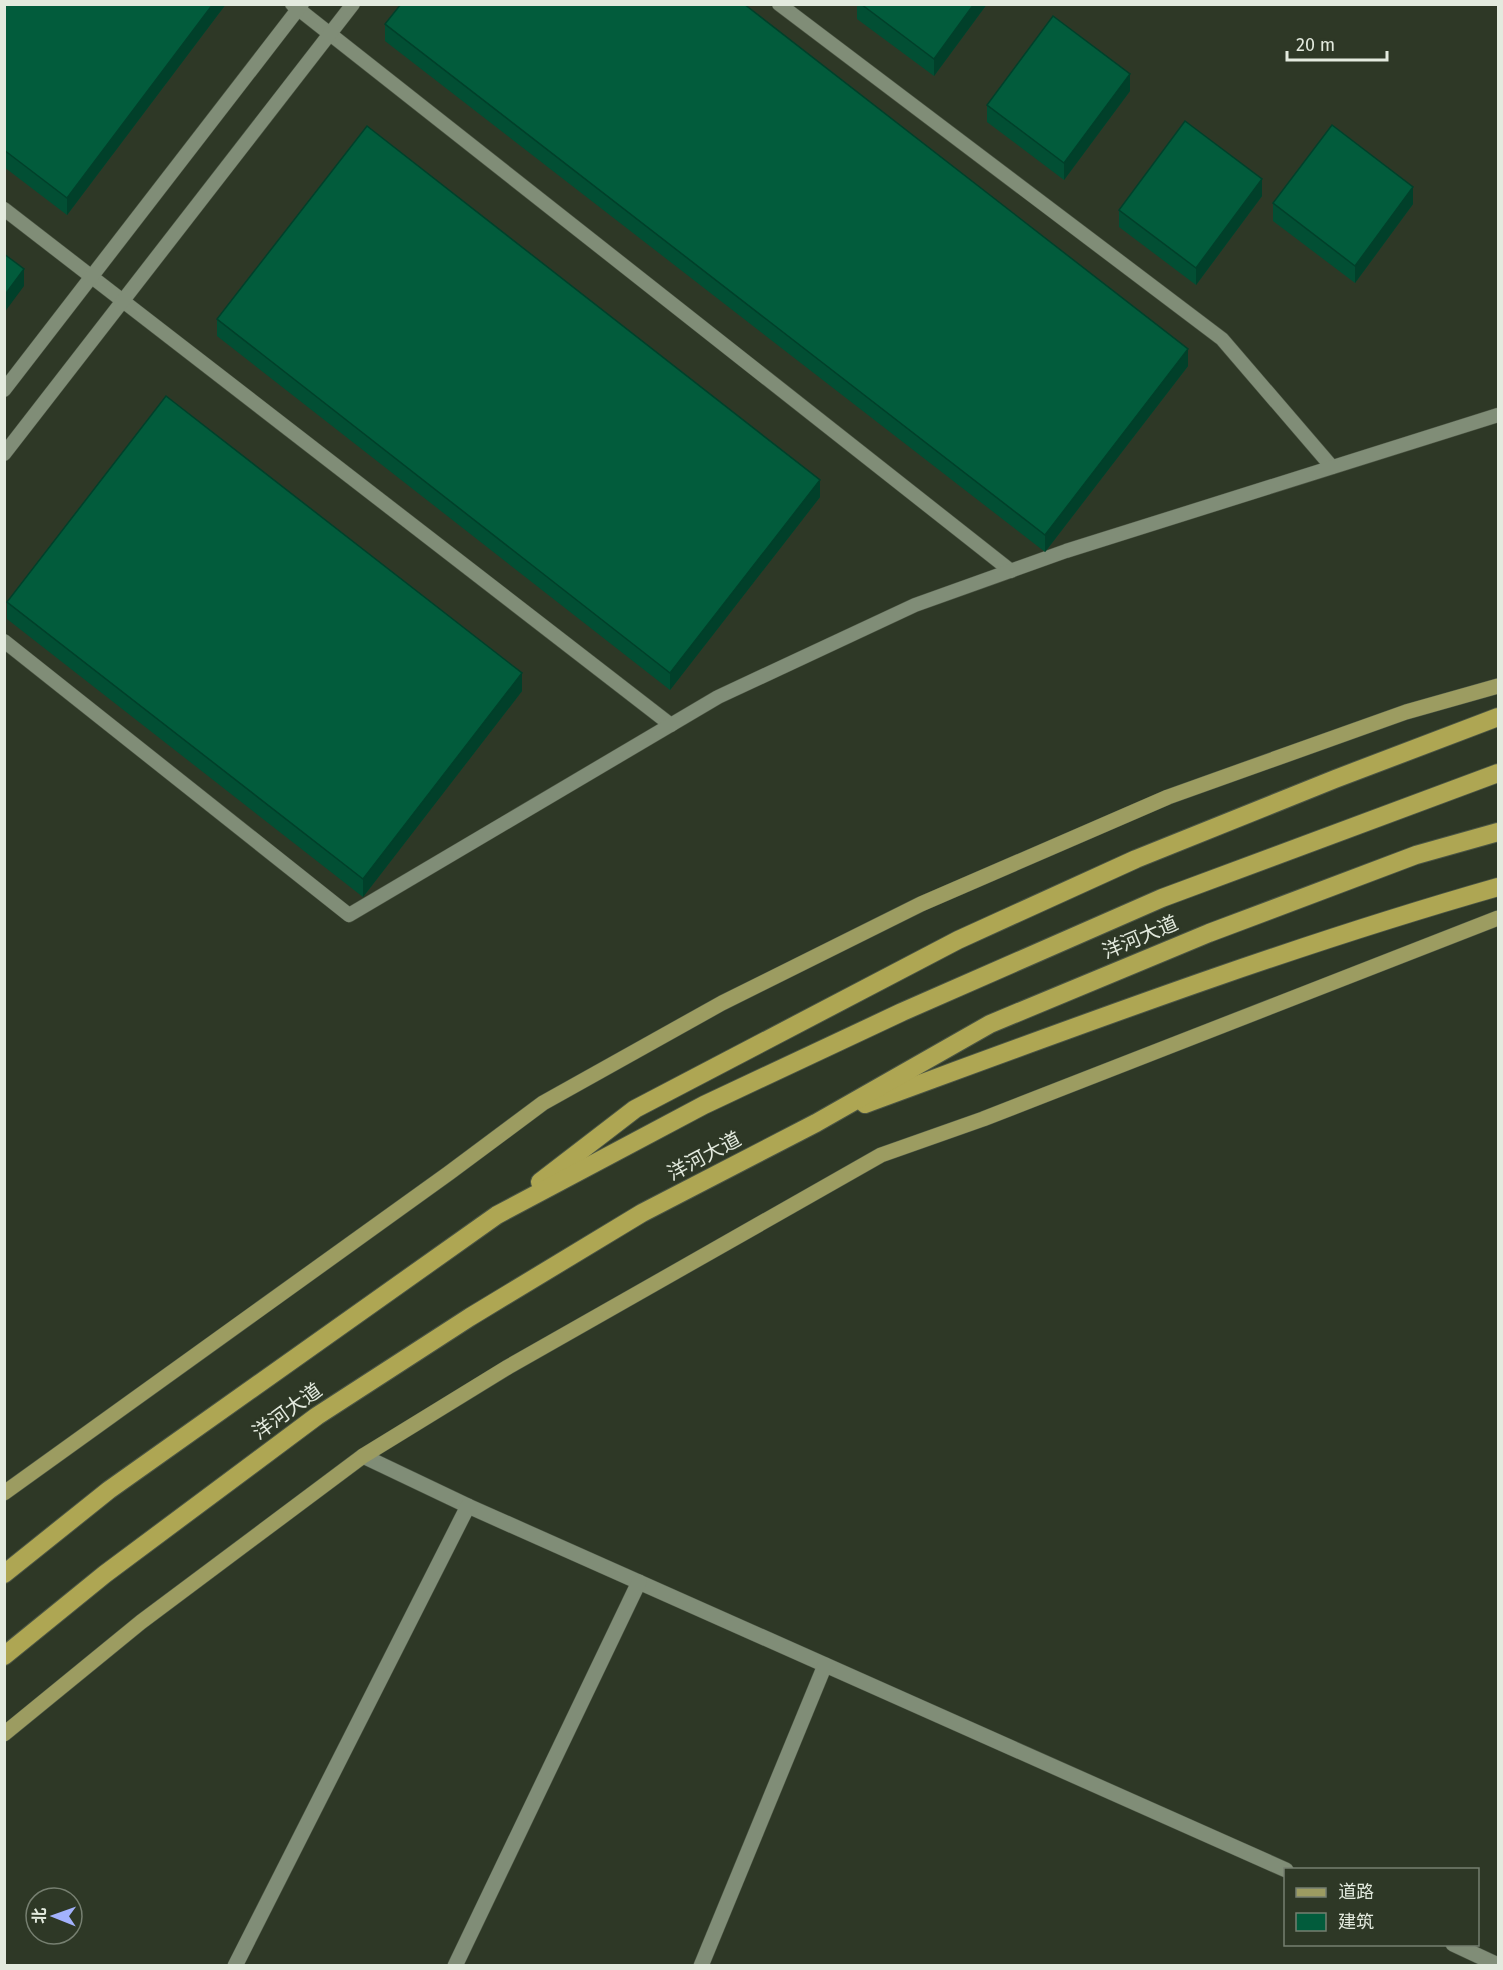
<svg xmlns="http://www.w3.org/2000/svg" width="1503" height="1970" viewBox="0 0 1503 1970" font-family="'Fira Sans','Noto Sans SC',sans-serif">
	<rect width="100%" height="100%" fill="#2e3826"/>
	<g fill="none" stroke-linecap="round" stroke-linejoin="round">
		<defs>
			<g id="lane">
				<polyline points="292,4 1011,571"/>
				<polyline points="779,4 1222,339 1332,467"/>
				<polyline points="4,209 671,725"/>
				<polyline points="4,390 302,4"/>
				<polyline points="4,454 353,4"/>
				<polyline points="4,641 349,915 718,697 915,605 1066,551 1498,415"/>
			</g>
			<g id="street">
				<polyline points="363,1456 468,1506"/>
				<polyline points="1453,1944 1498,1965"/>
				<polyline points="235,1966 468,1506 1286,1870"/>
				<polyline points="455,1966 639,1582"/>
				<polyline points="701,1966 825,1665"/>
			</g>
			<g id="primary">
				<polyline points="4,1493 449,1173 543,1103 722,1003 921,904 1168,797 1406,712 1498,686"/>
				<polyline points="4,1734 141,1622 363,1456 508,1367 881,1155 983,1119 1498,918"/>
			</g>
			<g id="highway">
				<path d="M865 1104C1075 1027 1284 948 1498 887"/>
				<polyline points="540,1182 635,1109 958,940 1136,859 1335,779 1498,717"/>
				<polyline points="4,1574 109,1490 497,1215 704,1105 902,1012 1162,898 1498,773"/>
				<polyline points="4,1656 105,1574 317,1416 470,1317 642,1213 816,1123 990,1024 1209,933 1416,855 1498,832"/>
			</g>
		</defs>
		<use href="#lane" stroke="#4b5544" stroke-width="15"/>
		<use href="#street" stroke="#4b5544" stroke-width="16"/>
		<use href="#primary" stroke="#4b5544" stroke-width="16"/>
		<use href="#highway" stroke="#4b5544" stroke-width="20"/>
		<use href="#lane" stroke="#808d77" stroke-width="14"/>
		<use href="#street" stroke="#808d77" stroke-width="15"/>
		<use href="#primary" stroke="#9c9c61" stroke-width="15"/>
		<use href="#highway" stroke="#aea653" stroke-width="18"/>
	</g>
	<g fill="#024f34">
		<polygon points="4,4 226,4 67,215 4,167"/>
		<polygon points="857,4 987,4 934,76 857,19"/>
		<polygon points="385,24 1188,366 1045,552 385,41"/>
		<polygon points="1130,91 1064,180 987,122 987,105"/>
		<polygon points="1262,196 1196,285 1119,227 1119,210"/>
		<polygon points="1273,203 1413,204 1355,283 1273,221"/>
		<polygon points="217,319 820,497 670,690 217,336"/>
		<polygon points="7,602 522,691 363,897 7,619"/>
	</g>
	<g fill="#01402a">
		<polygon points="213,4 226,4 67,215 67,198"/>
		<polygon points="974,4 987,4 934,76 934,59"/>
		<polygon points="1130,74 1130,91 1064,180 1064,163"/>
		<polygon points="1262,179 1262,196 1196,285 1196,268"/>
		<polygon points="1413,187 1413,204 1355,283 1355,266"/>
		<polygon points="24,269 24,286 4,313 4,296"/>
		<polygon points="1188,349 1188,366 1045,552 1045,535"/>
		<polygon points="820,480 820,497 670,690 670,673"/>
		<polygon points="522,673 522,691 363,897 363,879"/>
	</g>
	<g fill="#025c3c" stroke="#01402a" stroke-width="1.5">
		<polygon points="4,4 213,4 67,198 4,150"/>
		<polygon points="401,4 744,4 1188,349 1045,535 385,24"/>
		<polygon points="861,4 974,4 934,59"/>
		<polygon points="1053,16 1130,74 1064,163 987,105"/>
		<polygon points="1185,121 1262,179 1196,268 1119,210"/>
		<polygon points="1332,125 1413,187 1355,266 1273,203"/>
		<polygon points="367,126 820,480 670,673 217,319"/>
		<polygon points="4,254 24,269 4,296"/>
		<polygon points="166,396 522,673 363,879 7,602"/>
	</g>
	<g text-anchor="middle" stroke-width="5" stroke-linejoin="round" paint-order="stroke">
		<g font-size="20" fill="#e3eade" stroke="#2e3826">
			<text transform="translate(1140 937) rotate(-23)" y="7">洋河大道</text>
			<text transform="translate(704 1156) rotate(-28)" y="7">洋河大道</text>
			<text transform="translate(287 1411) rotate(-36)" y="7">洋河大道</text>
		</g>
	</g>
	<rect width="1503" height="1970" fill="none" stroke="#e3eade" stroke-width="12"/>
	<rect x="1284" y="1868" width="195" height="78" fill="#2e3826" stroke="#767f70" stroke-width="1.5"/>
	<rect x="1296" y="1888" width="30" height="9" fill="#9c9c61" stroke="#767f70" stroke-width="1.5"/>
	<text x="1338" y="1898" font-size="18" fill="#e3eade">道路</text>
	<rect x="1296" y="1913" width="30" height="18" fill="#025c3c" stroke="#767f70" stroke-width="1.5"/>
	<text x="1338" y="1928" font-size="18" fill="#e3eade">建筑</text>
	<g transform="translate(54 1916) rotate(271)"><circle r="28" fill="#2e3826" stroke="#767f70" stroke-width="1.5"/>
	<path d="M0-4.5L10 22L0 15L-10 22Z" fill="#a3b2fd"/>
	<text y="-9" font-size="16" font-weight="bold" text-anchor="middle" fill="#e3eade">北</text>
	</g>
	<path d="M1287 51v9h100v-9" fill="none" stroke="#e3eade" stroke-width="3"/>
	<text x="1296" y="51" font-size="18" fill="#e3eade" stroke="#2e3826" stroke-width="4.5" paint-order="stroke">20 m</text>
</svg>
